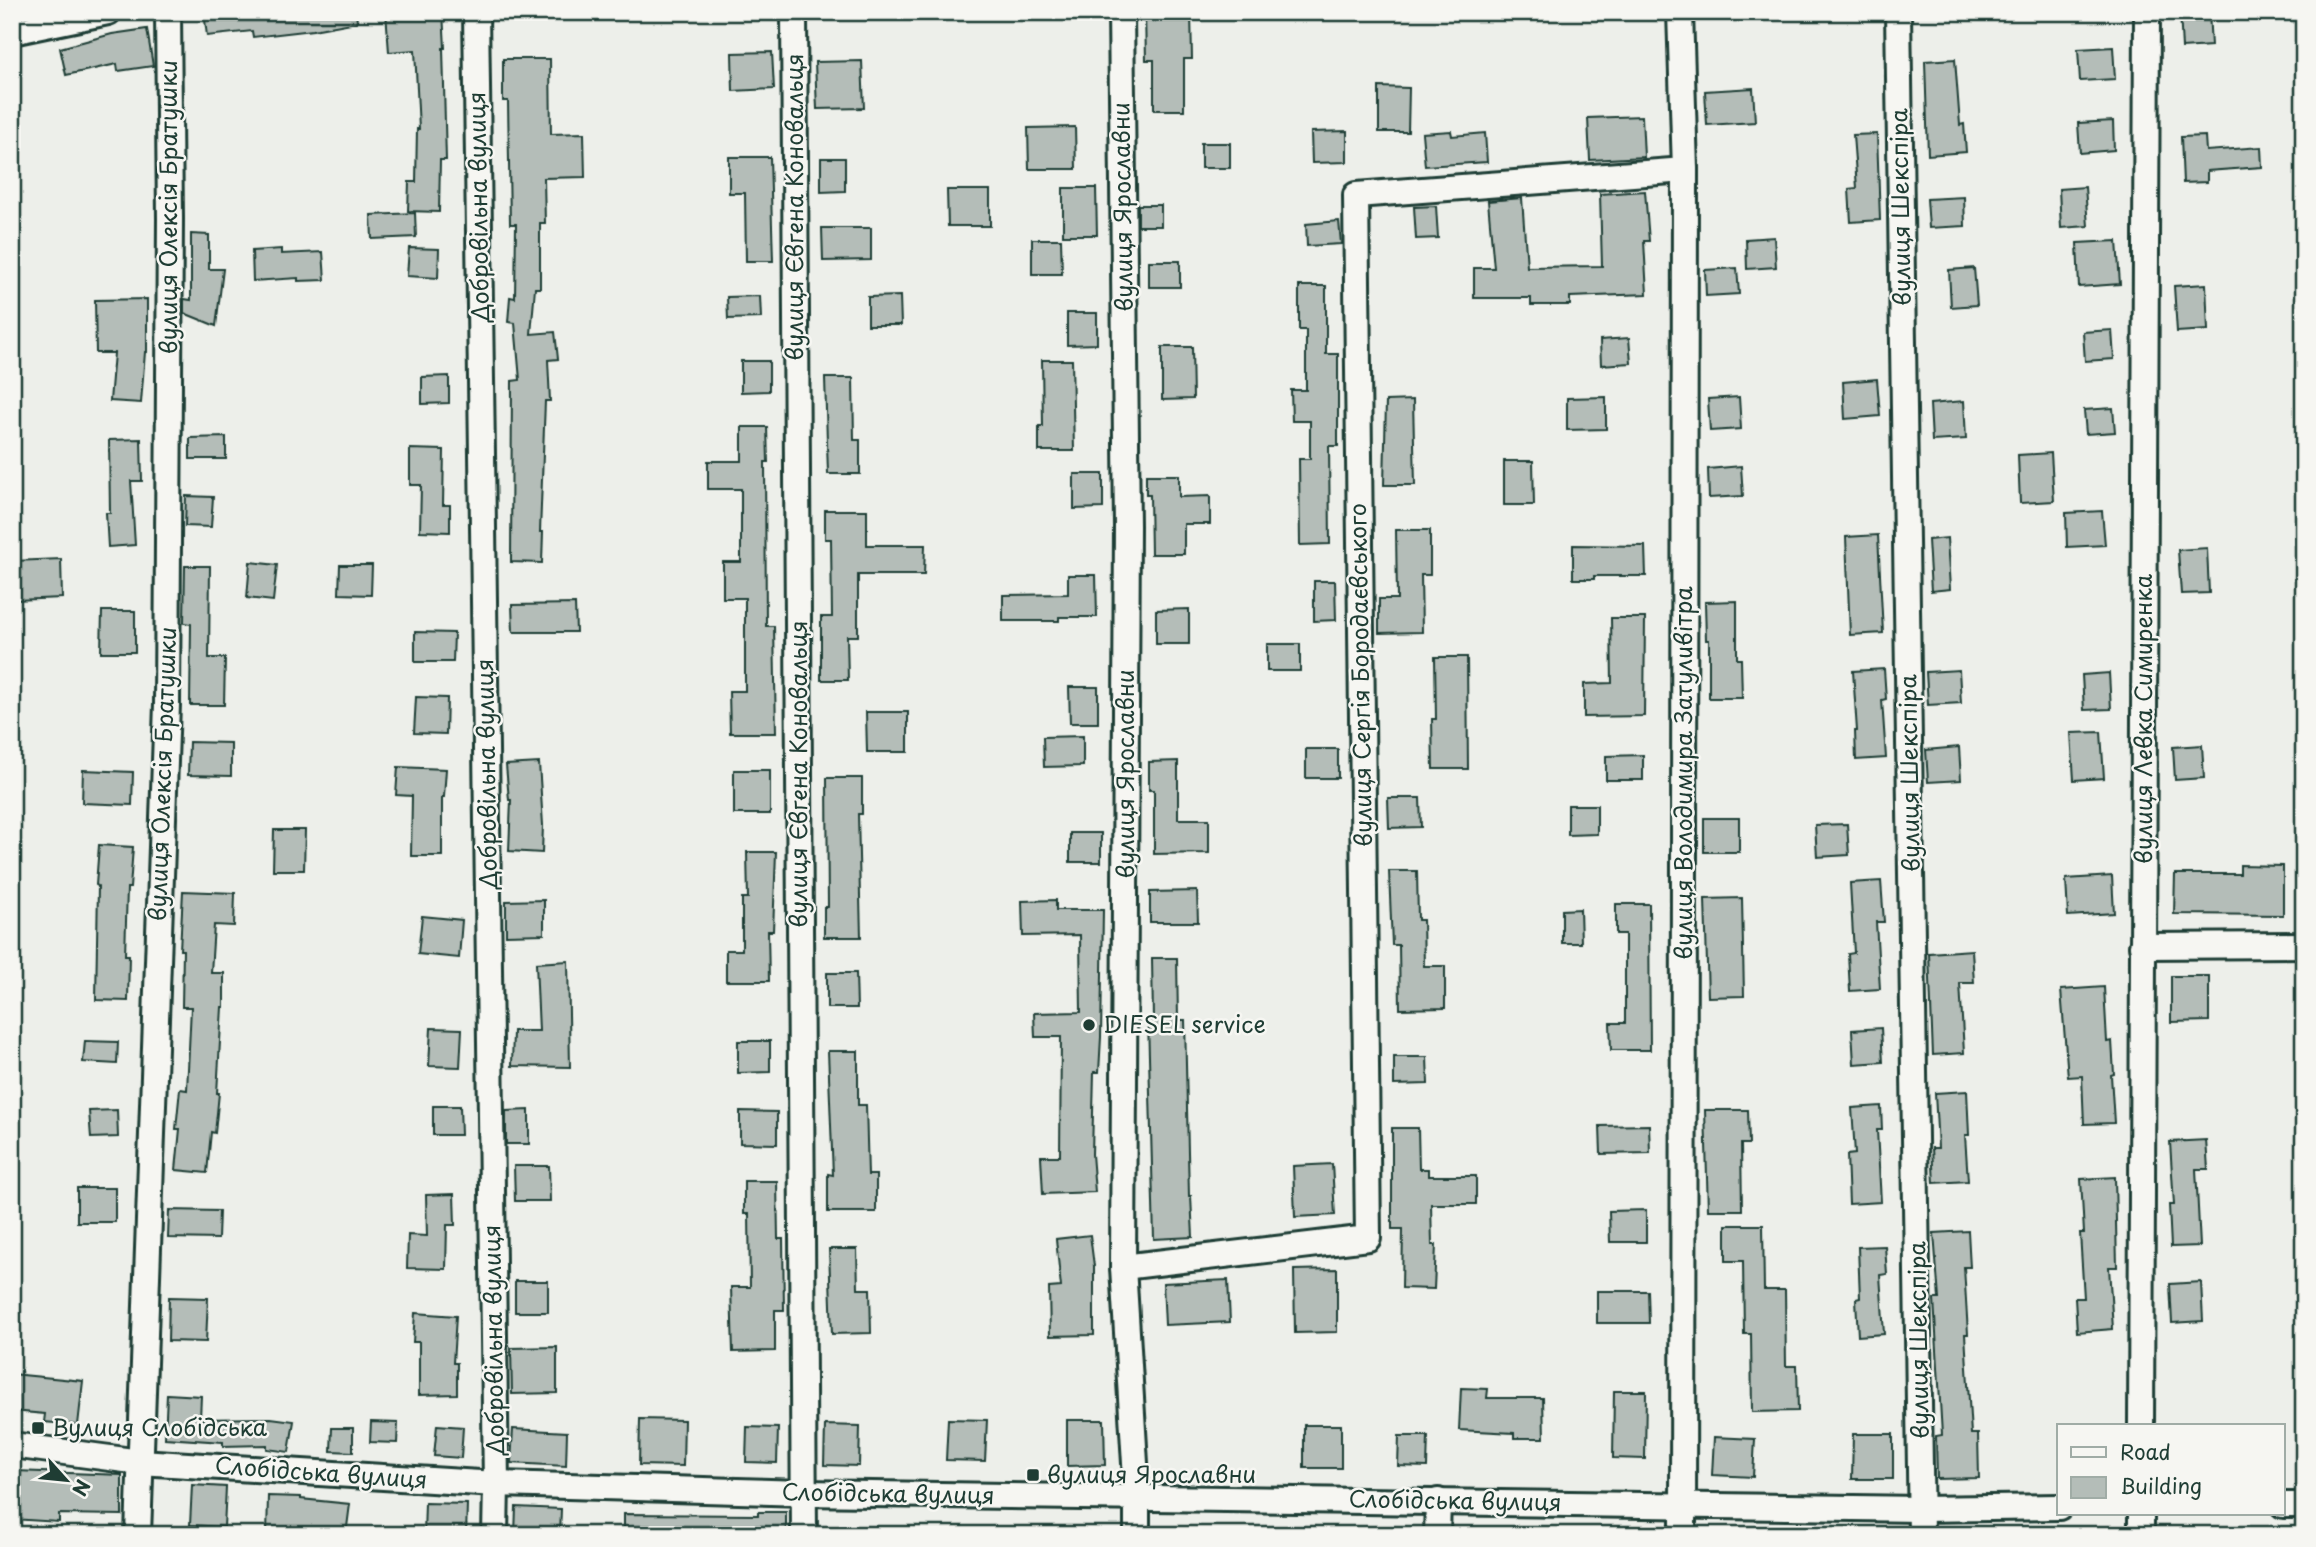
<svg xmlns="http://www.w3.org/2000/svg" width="2316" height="1547" viewBox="0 0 2316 1547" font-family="'Playpen Sans',sans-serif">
	<rect width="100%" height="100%" fill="#edefea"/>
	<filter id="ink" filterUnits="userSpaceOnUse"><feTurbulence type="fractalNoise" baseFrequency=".0143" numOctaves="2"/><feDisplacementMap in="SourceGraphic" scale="14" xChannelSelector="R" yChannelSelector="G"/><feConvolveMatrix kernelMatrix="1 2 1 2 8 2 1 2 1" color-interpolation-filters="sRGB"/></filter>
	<g filter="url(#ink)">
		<g fill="#b4bdb8" stroke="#1f3d34" stroke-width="2">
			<polygon points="204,12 356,12 357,22 313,30 253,37 252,31 207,36"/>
			<polygon points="386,12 443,12 445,48 443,48 446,160 440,160 439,212 408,211 409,182 416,182 417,129 419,129 415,50 389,52"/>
			<polygon points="1145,12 1191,12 1192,59 1184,59 1184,110 1154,110 1154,60 1146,60"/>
			<polygon points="2180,12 2209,12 2211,46 2182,48"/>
			<polygon points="147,29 153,66 118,71 117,64 66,75 60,48 112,34"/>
			<polygon points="2113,47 2115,79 2080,81 2078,49"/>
			<polygon points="772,52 774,89 733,91 732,53"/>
			<polygon points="503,59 550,59 551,134 584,133 585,177 544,178 545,223 540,223 540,288 535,288 531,334 555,332 558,359 548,360 550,401 545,401 540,532 543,532 542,563 511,562 512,381 520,380 515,323 508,322 510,297 515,298 516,224 510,224 508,101 503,101"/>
			<polygon points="1955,59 1960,125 1964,124 1966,152 1928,155 1925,61"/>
			<polygon points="862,61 864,108 817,109 815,62"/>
			<polygon points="1379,87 1409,88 1408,132 1379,132"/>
			<polygon points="1753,88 1755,122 1707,125 1705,91"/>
			<polygon points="1642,116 1644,157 1590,160 1588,118"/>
			<polygon points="2113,121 2114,150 2080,153 2078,123"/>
			<polygon points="1075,127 1076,169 1029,169 1028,128"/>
			<polygon points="1347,131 1347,162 1312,163 1311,132"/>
			<polygon points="1451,131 1452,136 1485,133 1487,162 1425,166 1422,133"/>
			<polygon points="1877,134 1880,220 1851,222 1849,189 1857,188 1853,135"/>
			<polygon points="2205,136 2206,151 2261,147 2262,167 2207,171 2207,182 2183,183 2181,137"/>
			<rect x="1201" y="143" width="29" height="25"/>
			<polygon points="729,157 770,157 773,261 746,261 745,193 729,193"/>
			<polygon points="821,158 845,158 845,191 821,192"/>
			<polygon points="2085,187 2088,226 2061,228 2059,189"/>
			<polygon points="1063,188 1096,188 1097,235 1063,235"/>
			<polygon points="947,190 990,190 990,226 948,226"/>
			<polygon points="1645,191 1649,241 1644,241 1647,294 1570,297 1570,305 1531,305 1531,298 1474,298 1474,268 1494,268 1488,201 1522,198 1527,267 1602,266 1600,194"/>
			<polygon points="1964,197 1965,226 1929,228 1927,199"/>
			<rect x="1138" y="205" width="23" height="21"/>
			<polygon points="1436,206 1438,238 1416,239 1414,207"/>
			<polygon points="415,213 416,237 372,239 371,215"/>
			<polygon points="1339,221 1341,244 1307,246 1306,224"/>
			<polygon points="822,228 871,228 871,260 823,261"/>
			<polygon points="191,234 209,235 209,269 223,269 216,326 184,313 184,299 191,300"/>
			<polygon points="1774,237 1776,267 1747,269 1746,239"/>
			<polygon points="1032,239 1061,239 1062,274 1032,274"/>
			<polygon points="2117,241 2120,284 2079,287 2077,243"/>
			<polygon points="409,248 439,249 438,278 407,276"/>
			<polygon points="281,249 281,254 323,252 325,280 298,281 298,278 253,281 252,251"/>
			<rect x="1149" y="261" width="31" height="26"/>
			<polygon points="1737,268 1739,294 1706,296 1705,270"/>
			<polygon points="1974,268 1977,305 1951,307 1949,270"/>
			<polygon points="2206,284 2208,330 2177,332 2174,286"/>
			<polygon points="1299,286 1326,286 1326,354 1338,354 1338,446 1329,446 1330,544 1300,545 1299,459 1310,459 1310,421 1292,421 1291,390 1306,390 1306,330 1299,330"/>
			<polygon points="760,296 761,318 728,319 727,297"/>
			<polygon points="900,296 901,325 868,325 868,297"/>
			<polygon points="147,299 147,352 145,352 141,403 110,401 114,353 96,353 95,300"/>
			<polygon points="1067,313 1097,313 1097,344 1067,345"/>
			<polygon points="2112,330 2114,359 2085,361 2083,332"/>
			<polygon points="1629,338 1631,363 1601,365 1600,340"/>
			<polygon points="1162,347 1192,347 1193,399 1162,400"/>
			<polygon points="1042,360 1072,360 1074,451 1039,451 1039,426 1043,426"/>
			<polygon points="741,361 769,361 769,391 741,392"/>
			<polygon points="449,376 449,403 422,404 422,377"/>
			<polygon points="825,378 853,378 854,440 860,440 860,474 828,474"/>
			<polygon points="1877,379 1880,416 1845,419 1843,382"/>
			<polygon points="1606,397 1606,429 1567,430 1567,398"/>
			<polygon points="1739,397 1741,429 1710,431 1708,399"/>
			<polygon points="1413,400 1415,485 1384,485 1386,401"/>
			<polygon points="1964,401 1966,439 1932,441 1930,404"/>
			<polygon points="2113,408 2115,432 2086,434 2084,410"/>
			<polygon points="742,427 767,427 768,462 765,462 766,626 774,626 776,733 730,733 729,691 745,691 745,598 723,598 723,562 741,562 741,489 708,489 708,461 742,461"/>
			<polygon points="226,437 226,459 190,459 190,438"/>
			<polygon points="141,439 142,481 131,481 135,545 108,547 106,513 110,513 109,440"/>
			<polygon points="410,449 444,450 443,505 450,505 450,532 420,531 421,485 410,485"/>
			<polygon points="2051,453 2054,501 2020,503 2018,455"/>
			<polygon points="1504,461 1533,461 1534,505 1504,505"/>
			<polygon points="1741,466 1743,496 1709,498 1708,469"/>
			<polygon points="1074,474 1103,474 1103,508 1074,509"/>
			<polygon points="1146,475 1179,475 1179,497 1210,496 1210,524 1184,524 1184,554 1151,554 1150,495 1146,495"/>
			<polygon points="186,496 213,497 211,527 185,526"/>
			<polygon points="825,510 867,510 867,545 925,545 924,575 858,575 858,636 847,636 848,680 821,680 821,617 832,617 831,539 825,539"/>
			<polygon points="2102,511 2105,545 2067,547 2066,513"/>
			<polygon points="1396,530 1430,530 1430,575 1421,575 1422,632 1379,633 1379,599 1397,599"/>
			<polygon points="1878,535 1883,633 1850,635 1846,537"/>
			<polygon points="1947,538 1950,589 1931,591 1928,540"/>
			<polygon points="1573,545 1645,546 1646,576 1594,576 1594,579 1573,579"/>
			<polygon points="2207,548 2209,593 2181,594 2178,550"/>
			<polygon points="61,559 62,598 15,600 13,561"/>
			<polygon points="250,562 277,565 273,601 247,598"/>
			<polygon points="340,565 372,565 371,595 339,594"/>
			<polygon points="185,566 210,566 209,658 225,658 224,705 190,705 191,624 184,623"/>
			<polygon points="1068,575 1096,575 1097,617 1059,617 1059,621 1003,621 1003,595 1068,594"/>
			<polygon points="1314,581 1335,581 1336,620 1314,621"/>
			<polygon points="1737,601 1737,659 1741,659 1742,698 1709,698 1709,640 1706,640 1705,602"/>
			<polygon points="575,604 576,632 513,632 512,605"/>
			<polygon points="1189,609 1189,644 1156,644 1156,610"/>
			<polygon points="102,611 135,611 135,652 101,652"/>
			<polygon points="1611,618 1645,618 1644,716 1584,717 1584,684 1612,683"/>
			<polygon points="415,632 454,633 453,662 415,662"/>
			<rect x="1267" y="644" width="33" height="27"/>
			<polygon points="1435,657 1467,657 1468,769 1433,769 1432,719 1436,719"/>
			<polygon points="1884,669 1886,699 1882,700 1886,758 1856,760 1855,731 1857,731 1853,671"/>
			<polygon points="1959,670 1961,703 1928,705 1926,672"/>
			<polygon points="2109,673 2111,709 2084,710 2082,675"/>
			<polygon points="1069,687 1098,687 1098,723 1070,723"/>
			<polygon points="416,697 447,698 446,734 414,733"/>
			<polygon points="866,712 908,712 908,752 867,752"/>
			<polygon points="2101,732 2104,778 2074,780 2071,733"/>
			<polygon points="1083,736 1083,766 1044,767 1043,737"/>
			<polygon points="189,742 231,743 231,776 188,775"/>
			<polygon points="2202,745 2204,778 2175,780 2173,747"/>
			<polygon points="1959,747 1961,780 1928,782 1926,750"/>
			<rect x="1306" y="749" width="32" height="29"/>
			<polygon points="1643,755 1643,780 1606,780 1606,756"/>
			<polygon points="1178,761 1178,819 1209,819 1209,853 1154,854 1154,790 1149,790 1149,762"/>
			<polygon points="539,763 543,825 542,853 509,851 511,800 509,800 506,765"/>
			<polygon points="398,767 446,769 444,797 442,797 442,856 411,856 412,796 396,795"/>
			<polygon points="83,770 133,772 132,805 82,803"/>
			<rect x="734" y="770" width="36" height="44"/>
			<polygon points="827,778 862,778 862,814 858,814 861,937 824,937 824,907 828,907"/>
			<polygon points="1388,798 1420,798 1421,827 1389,828"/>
			<polygon points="1568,805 1597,805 1597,834 1568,835"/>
			<rect x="1704" y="818" width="35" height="34"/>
			<polygon points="1847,824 1849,855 1817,857 1815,825"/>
			<polygon points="274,830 305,830 304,870 273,870"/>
			<rect x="1070" y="833" width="31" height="29"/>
			<polygon points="99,845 133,847 130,888 127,888 125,955 129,955 128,1001 96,1000 98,886 96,885"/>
			<polygon points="747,852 776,852 773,931 768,931 769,981 726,981 726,950 742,950 742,898 748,898"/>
			<polygon points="2240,865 2283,866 2283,915 2174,914 2175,874 2240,874"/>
			<polygon points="1389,871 1417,871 1418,920 1423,920 1424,966 1445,966 1445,1008 1400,1009 1399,945 1392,945"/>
			<polygon points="2112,876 2114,913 2068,916 2066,879"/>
			<polygon points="1881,881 1884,922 1876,922 1880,989 1850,991 1848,954 1854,953 1850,883"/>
			<polygon points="183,891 235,893 234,926 214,925 211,973 224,973 224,1007 222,1007 217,1093 219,1093 215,1133 211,1132 207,1173 176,1170 180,1129 176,1129 180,1089 187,1090 191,1007 182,1007 183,950 180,950"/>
			<polygon points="1197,891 1198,922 1150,922 1150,892"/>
			<polygon points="1742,898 1744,996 1708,997 1705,899"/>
			<polygon points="544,900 544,934 506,935 506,901"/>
			<polygon points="1056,900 1056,910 1103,910 1101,1037 1099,1072 1094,1072 1092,1154 1095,1192 1043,1194 1041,1156 1060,1156 1061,1037 1035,1037 1034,1013 1081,1012 1080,935 1023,936 1022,901"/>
			<polygon points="1616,904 1649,904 1650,1050 1611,1050 1610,1023 1625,1023 1625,934 1616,934"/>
			<polygon points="1580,909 1581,943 1562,943 1562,910"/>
			<polygon points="422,916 462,920 459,958 418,954"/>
			<polygon points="1972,950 1974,983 1960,983 1964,1053 1933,1055 1929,953"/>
			<polygon points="1152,958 1177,958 1178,1020 1185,1020 1189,1196 1191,1196 1193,1237 1154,1239 1148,1020 1153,1020"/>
			<polygon points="568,961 570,1067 512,1066 513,1031 539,1031 536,963"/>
			<polygon points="827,973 856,973 857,1008 827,1008"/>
			<polygon points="2171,976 2209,976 2209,1021 2171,1022"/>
			<polygon points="2104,987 2107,1042 2112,1041 2114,1074 2111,1075 2114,1123 2084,1124 2082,1076 2068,1077 2061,990"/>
			<polygon points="431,1028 462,1029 460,1067 429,1066"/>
			<polygon points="1881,1028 1883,1062 1854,1064 1852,1030"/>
			<polygon points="85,1041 118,1042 117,1064 83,1062"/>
			<polygon points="738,1041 770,1041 770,1072 738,1073"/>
			<polygon points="828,1051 858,1051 858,1105 866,1105 868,1175 876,1175 876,1212 828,1212 828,1174 833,1175"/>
			<polygon points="1394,1057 1427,1057 1428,1084 1394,1085"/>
			<polygon points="1967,1091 1969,1135 1965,1135 1968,1181 1934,1183 1932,1148 1938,1148 1935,1093"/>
			<polygon points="433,1106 460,1106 461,1135 433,1135"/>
			<polygon points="1881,1106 1882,1130 1877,1130 1881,1202 1849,1204 1847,1155 1855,1154 1852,1108"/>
			<polygon points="117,1110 118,1137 91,1138 89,1111"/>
			<polygon points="529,1110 529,1144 506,1144 506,1111"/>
			<polygon points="1705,1110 1748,1110 1749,1144 1741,1144 1742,1210 1708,1210"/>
			<polygon points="740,1111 777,1112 777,1144 740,1143"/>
			<polygon points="1649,1125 1650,1153 1601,1154 1600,1126"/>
			<polygon points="1392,1128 1418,1128 1419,1169 1428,1169 1428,1176 1476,1176 1476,1204 1431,1204 1432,1245 1436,1245 1434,1289 1402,1288 1403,1229 1392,1229"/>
			<polygon points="2206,1140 2208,1169 2196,1169 2200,1246 2171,1247 2169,1205 2174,1205 2170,1142"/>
			<polygon points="1332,1164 1335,1215 1295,1217 1293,1166"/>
			<polygon points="514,1166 549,1166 550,1201 515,1201"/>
			<polygon points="2115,1177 2117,1267 2109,1267 2113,1329 2077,1332 2075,1298 2084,1298 2080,1233 2084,1233 2081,1179"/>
			<polygon points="744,1181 777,1181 778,1239 783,1239 784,1310 775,1310 775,1351 733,1352 731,1287 750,1287 749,1214 744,1214"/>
			<rect x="77" y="1188" width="38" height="34"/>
			<polygon points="454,1194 455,1225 447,1225 446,1269 407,1268 408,1235 427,1236 426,1195"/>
			<polygon points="169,1210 219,1211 218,1239 168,1238"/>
			<polygon points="1646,1210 1646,1242 1610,1242 1609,1211"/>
			<polygon points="1726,1225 1763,1225 1764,1290 1785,1290 1786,1366 1797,1366 1798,1411 1752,1412 1751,1334 1744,1334 1743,1261 1726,1261"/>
			<polygon points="1968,1231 1970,1267 1964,1267 1968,1334 1965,1334 1971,1434 1978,1434 1979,1478 1937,1479 1936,1436 1942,1435 1934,1299 1939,1299 1934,1233"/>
			<polygon points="1090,1235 1094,1266 1094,1335 1050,1336 1049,1288 1061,1287 1056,1239"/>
			<polygon points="1885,1246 1887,1274 1880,1275 1884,1334 1858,1336 1856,1299 1860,1298 1858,1247"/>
			<polygon points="829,1249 857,1249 858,1289 870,1289 871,1333 832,1334"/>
			<polygon points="1337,1269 1337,1332 1295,1333 1294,1270"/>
			<polygon points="1228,1280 1230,1322 1165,1325 1163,1283"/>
			<rect x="515" y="1281" width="33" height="31"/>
			<polygon points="2201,1282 2203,1321 2172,1323 2170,1284"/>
			<polygon points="1597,1291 1648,1291 1649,1323 1597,1323"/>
			<polygon points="169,1297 208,1298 206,1342 168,1341"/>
			<polygon points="415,1313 456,1316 453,1363 457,1363 457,1394 419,1395 419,1342 413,1342"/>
			<polygon points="557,1347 557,1393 512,1394 511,1348"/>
			<polygon points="12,1374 83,1381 78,1425 44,1422 45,1414 12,1411"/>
			<polygon points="1461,1388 1488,1389 1487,1398 1543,1398 1544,1438 1514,1438 1514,1433 1459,1430"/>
			<polygon points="1614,1391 1646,1391 1645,1459 1613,1458"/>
			<polygon points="167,1394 201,1396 200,1419 271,1418 294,1421 289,1452 267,1449 267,1445 223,1446 223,1442 165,1438"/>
			<polygon points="640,1419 684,1420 683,1466 639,1465"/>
			<polygon points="948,1419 987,1420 985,1461 946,1460"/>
			<polygon points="1067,1420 1104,1420 1105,1465 1067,1466"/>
			<polygon points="371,1422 398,1423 397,1443 370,1442"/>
			<polygon points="437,1425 463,1427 461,1458 434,1456"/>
			<polygon points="825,1425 860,1426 859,1466 824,1465"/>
			<rect x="1304" y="1425" width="37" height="43"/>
			<polygon points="747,1427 778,1428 777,1463 746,1462"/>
			<polygon points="332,1428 353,1428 353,1452 331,1451"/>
			<polygon points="513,1429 567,1432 566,1466 511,1463"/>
			<polygon points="1853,1434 1893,1434 1893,1479 1852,1479"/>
			<polygon points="1399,1436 1428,1436 1427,1467 1398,1466"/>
			<polygon points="1714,1437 1755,1439 1753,1477 1712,1475"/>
			<polygon points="15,1471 122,1475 122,1515 59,1514 59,1522 12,1519"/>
			<polygon points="192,1485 226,1487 224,1527 190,1525"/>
			<polygon points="268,1496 301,1497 301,1499 350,1504 346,1535 267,1535"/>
			<polygon points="425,1503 467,1504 466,1535 424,1535"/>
			<polygon points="516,1507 561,1509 560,1535 515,1535"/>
			<polygon points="758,1512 786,1512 786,1535 624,1535 624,1514 758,1515"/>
		</g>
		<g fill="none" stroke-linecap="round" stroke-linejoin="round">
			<defs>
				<g id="street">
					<polyline points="476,12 496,1484 495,1535"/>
					<polyline points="794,12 804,1535"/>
					<polyline points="1121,12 1127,526 1123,1267 1137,1496 1137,1535"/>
					<polyline points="1680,12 1685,170 1683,1535"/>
					<polyline points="1898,12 1921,1535"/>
					<polyline points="12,32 108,12"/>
					<polyline points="2142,946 2304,945"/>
					<polyline points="1123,1267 1368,1238 1356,195 1685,170"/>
					<polyline points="2141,1426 2147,12"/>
					<polyline points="12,1445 140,1462 496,1484 803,1493 1921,1509 2059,1507"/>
					<polyline points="2283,1505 2304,1505"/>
					<polyline points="138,1535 167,704 170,219 168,12"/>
					<polyline points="1437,1535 1438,1501"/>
					<polyline points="2141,1535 2141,1514"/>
				</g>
			</defs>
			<use href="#street" stroke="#1f3d34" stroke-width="30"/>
			<use href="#street" stroke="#f6f6f2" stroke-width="24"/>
		</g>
	</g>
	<g fill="#1f3d34" stroke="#f6f6f2" stroke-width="2.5">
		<circle cx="1089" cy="1025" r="7"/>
		<rect x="31" y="1421" width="14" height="14" rx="3.5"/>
		<rect x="1026" y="1468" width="14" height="14" rx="3.5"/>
	</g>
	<g text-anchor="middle" stroke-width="5" stroke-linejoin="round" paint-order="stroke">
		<g font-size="23" fill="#1f3d34" stroke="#f6f6f2">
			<text transform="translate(169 207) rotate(-90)" y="8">вулиця Олексія Братушки</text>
			<text transform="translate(479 207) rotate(-91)" y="8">Добровільна вулиця</text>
			<text transform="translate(795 207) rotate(-90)" y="8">вулиця Євгена Коновальця</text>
			<text transform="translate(1123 207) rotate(-91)" y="8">вулиця Ярославни</text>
			<text transform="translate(1901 207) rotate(-91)" y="8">вулиця Шекспіра</text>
			<text transform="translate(1361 675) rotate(-91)" y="8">вулиця Сергія Бородаєвського</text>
			<text transform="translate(2144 719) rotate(-90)" y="8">вулиця Левка Симиренка</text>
			<text transform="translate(1684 773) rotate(-90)" y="8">вулиця Володимира Затуливітра</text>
			<text transform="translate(1910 773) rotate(-91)" y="8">вулиця Шекспіра</text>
			<text transform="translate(163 774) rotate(-88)" y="8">вулиця Олексія Братушки</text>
			<text transform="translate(487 774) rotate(-91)" y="8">Добровільна вулиця</text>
			<text transform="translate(799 774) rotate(-90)" y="8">вулиця Євгена Коновальця</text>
			<text transform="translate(1126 774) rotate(-90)" y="8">вулиця Ярославни</text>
			<text transform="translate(494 1340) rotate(-91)" y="8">Добровільна вулиця</text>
			<text transform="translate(1919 1340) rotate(-91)" y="8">вулиця Шекспіра</text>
			<text transform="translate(321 1473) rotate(4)" y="8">Слобідська вулиця</text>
			<text transform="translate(888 1494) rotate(1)" y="8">Слобідська вулиця</text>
			<text transform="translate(1455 1501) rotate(1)" y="8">Слобідська вулиця</text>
		</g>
		<g font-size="23" fill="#1f3d34" stroke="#f6f6f2" text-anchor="start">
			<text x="1103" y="1033">DIESEL service</text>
			<text x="52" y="1436">Вулиця Слобідська</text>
			<text x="1047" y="1483">вулиця Ярославни</text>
		</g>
	</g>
	<rect width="2316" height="1547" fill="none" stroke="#f6f6f2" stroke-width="42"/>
	<rect x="21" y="21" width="2274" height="1505" fill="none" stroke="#1f3d34" stroke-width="2.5" filter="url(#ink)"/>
	<rect x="2057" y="1424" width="228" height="91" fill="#f6f6f2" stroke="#a0aca6" stroke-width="2"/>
	<rect x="2071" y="1447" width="35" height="10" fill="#f6f6f2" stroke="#a0aca6" stroke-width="2"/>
	<text x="2120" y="1460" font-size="21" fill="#1f3d34">Road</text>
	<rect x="2071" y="1477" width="35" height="21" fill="#b4bdb8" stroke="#a0aca6" stroke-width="2"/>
	<text x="2120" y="1494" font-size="21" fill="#1f3d34">Building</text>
	<g transform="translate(66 1480) rotate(117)" stroke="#f6f6f2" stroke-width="5" paint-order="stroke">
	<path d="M0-5L12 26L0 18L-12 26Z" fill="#1f3d34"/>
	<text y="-10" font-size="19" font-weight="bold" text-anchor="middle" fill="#1f3d34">N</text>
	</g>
</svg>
